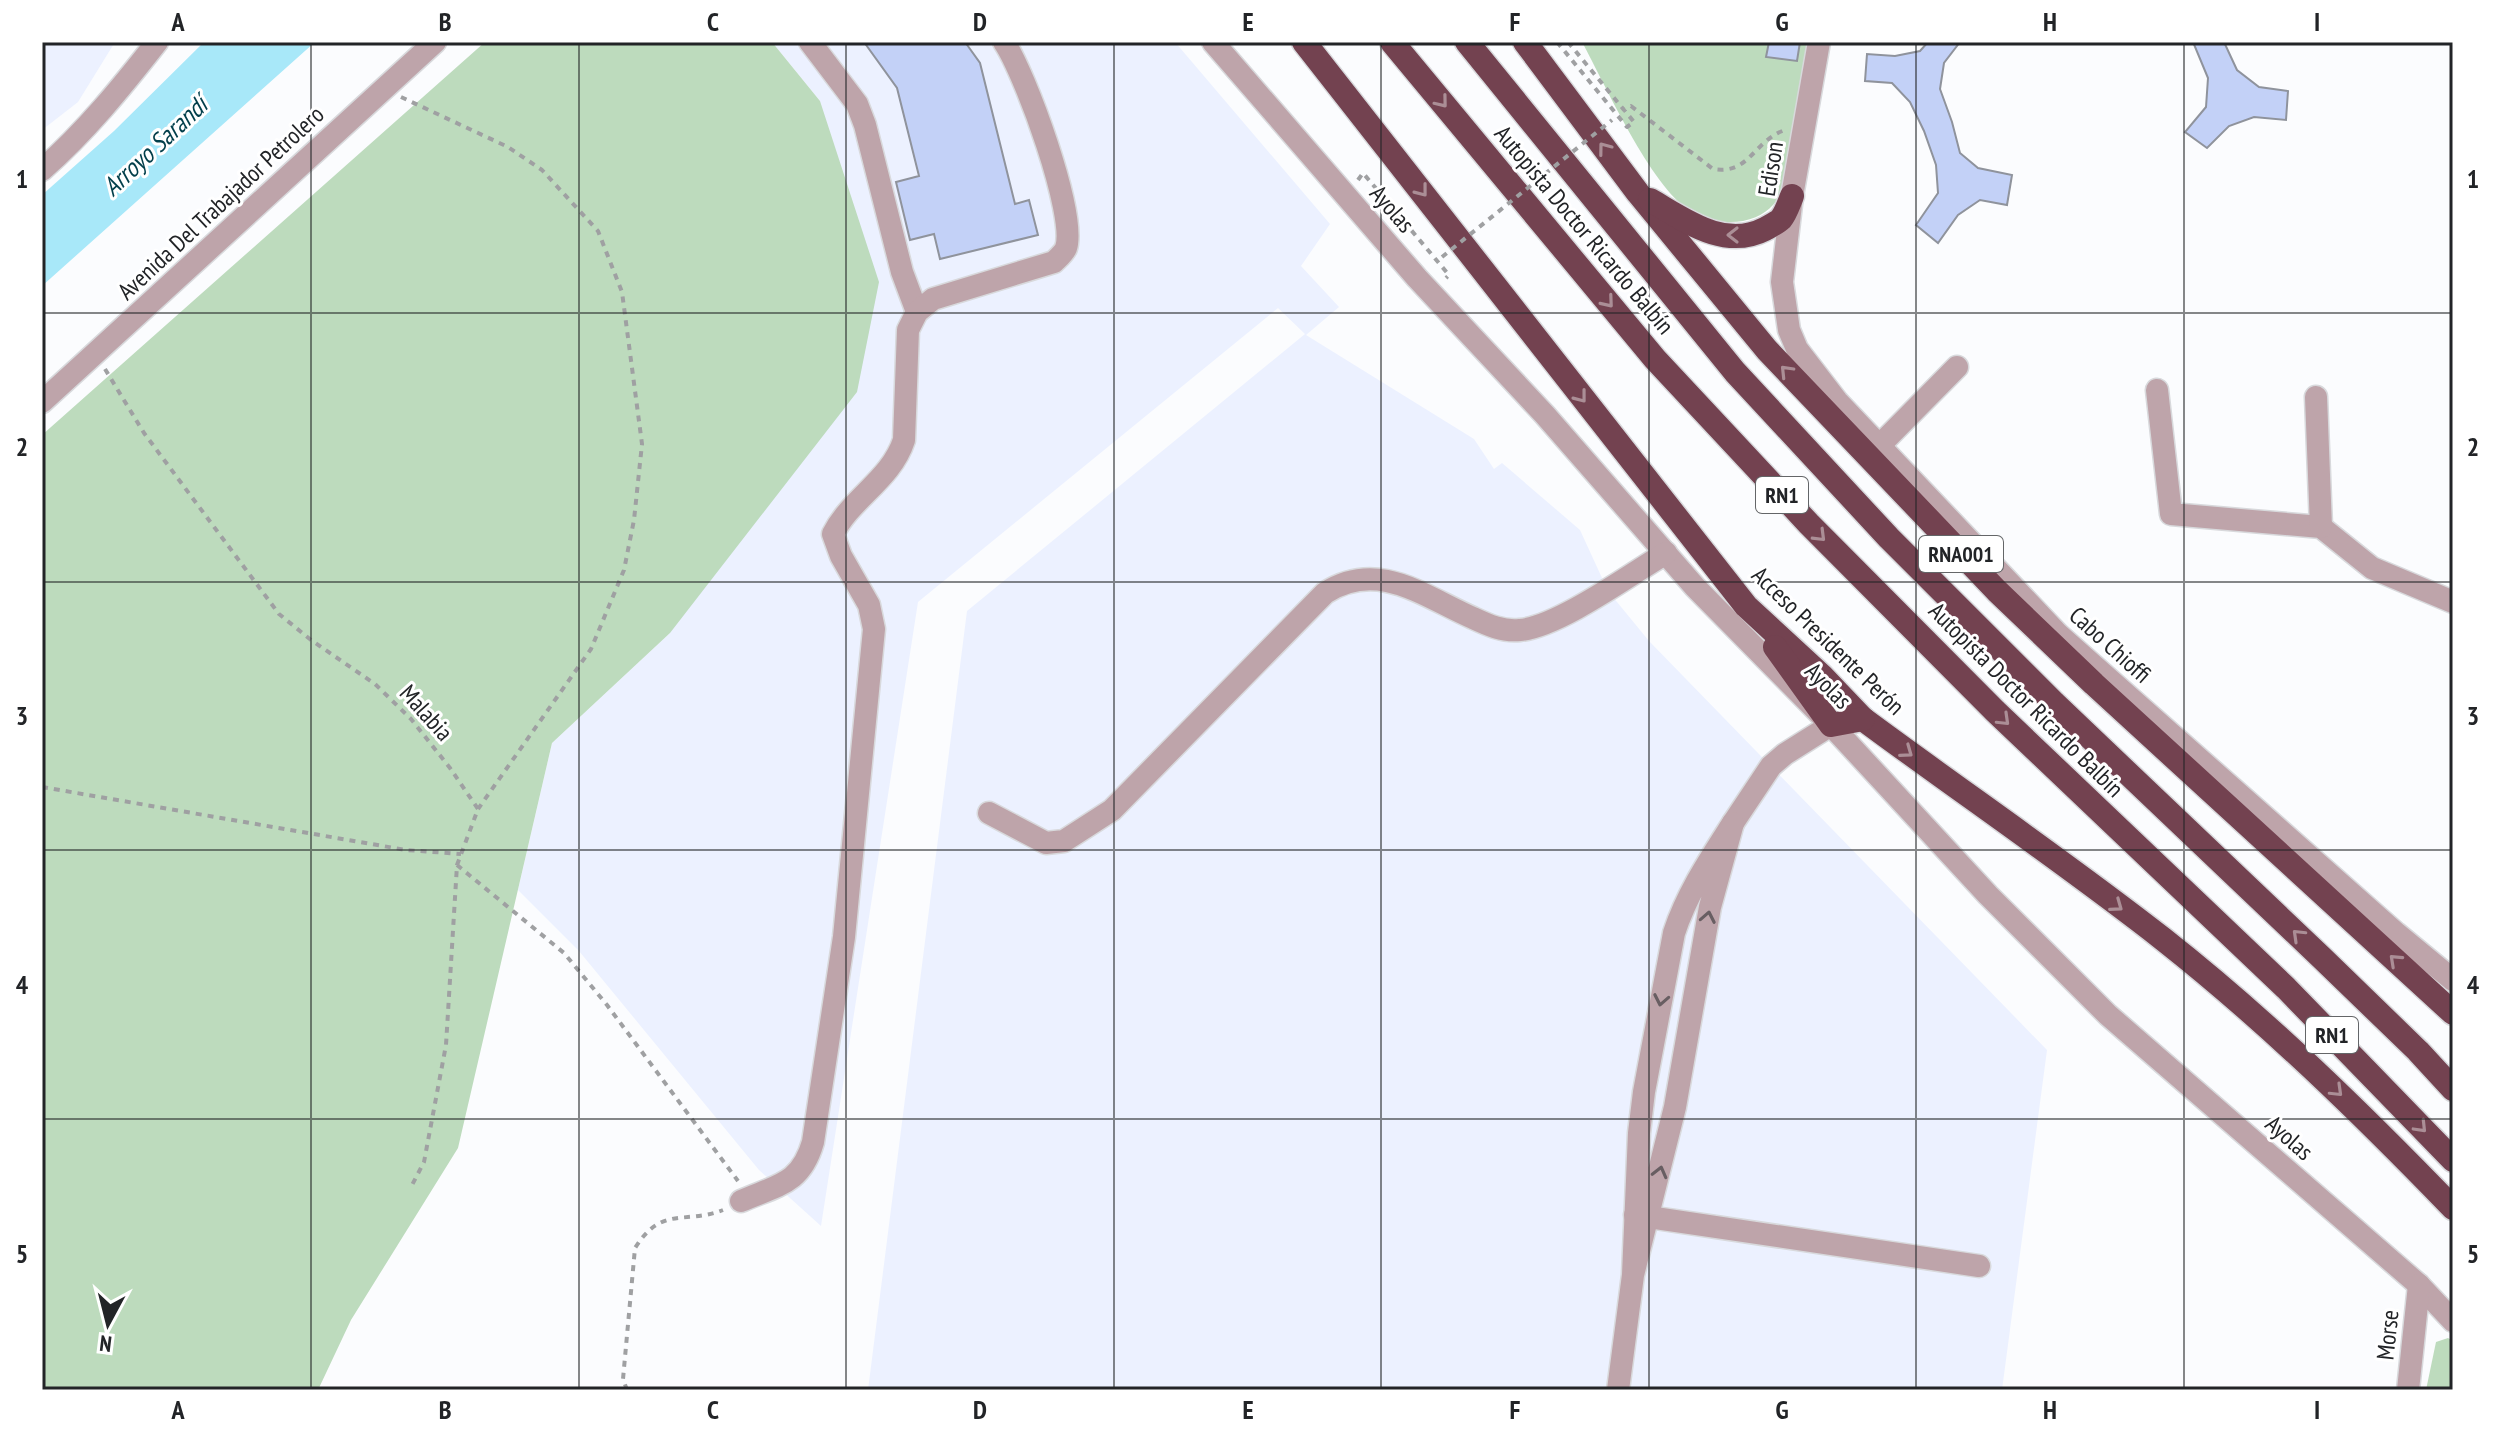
<svg xmlns="http://www.w3.org/2000/svg" width="2495" height="1432" viewBox="0 0 2495 1432" font-family="'PT Sans Narrow',sans-serif">
	<rect width="100%" height="100%" fill="#fbfcfe"/>
	<g fill="#ecf1ff">
		<polygon points="42,42 115,42 78,102 42,130"/>
		<polygon points="772,42 1175,42 1330,224 1301,266 1339,307 1306,335 1474,439 1494,469 1502,463 1580,530 1608,591 1649,641 2047,1050 2002,1390 868,1390 967,611 1305,334 1278,308 918,602 821,1226 759,1170 579,951 518,890 552,743 670,633 820,101"/>
	</g>
	<g fill="#bddbbd">
		<polygon points="485,42 772,42 820,101 879,282 857,392 670,633 552,743 458,1148 351,1320 318,1390 42,1390 42,435"/>
		<path d="M1582 42H1807L1787 184C1776 204 1767 216 1743 221 1727 224 1705 221 1690 211 1650 185 1606 86 1582 42Z"/>
		<polygon points="2448,1338 2453,1341 2453,1390 2426,1390 2436,1342"/>
	</g>
	<polygon fill="#a8e8f9" points="204,42 315,42 42,286 42,195 114,131"/>
	<g fill="#c3d1f7" stroke="#8f939c" stroke-width="2">
		<polygon points="864,42 965,42 980,63 1015,204 1029,200 1038,235 940,259 934,234 910,240 896,182 919,176 897,88"/>
		<polygon points="1769,42 1800,42 1797,61 1766,57"/>
		<polygon points="1928,42 1960,42 1944,63 1940,89 1952,122 1960,153 1978,168 2012,175 2007,205 1980,200 1958,215 1938,243 1916,225 1938,193 1936,165 1924,131 1910,102 1892,83 1865,81 1867,54 1895,56 1920,51"/>
		<polygon points="2193,42 2224,42 2237,70 2259,87 2288,91 2286,120 2254,117 2229,126 2207,148 2185,132 2206,107 2208,78"/>
	</g>
	<g fill="none" stroke-linecap="round" stroke-linejoin="round">
		<defs>
			<g id="minor">
				<polyline points="810,42 857,104 865,125 902,272 917,312"/>
				<polyline points="1213,42 1417,278 1545,415 1695,587 1831,725 1988,895 2108,1015 2419,1285 2453,1321"/>
				<polyline points="1819,42 1792,196 1782,282 1789,330 1797,349 1837,401 2058,634 2396,933 2453,980"/>
				<path d="M42 170C86 131 121 88 157 42"/>
				<polyline points="2157,390 2171,514 2321,527 2372,568 2453,602"/>
				<polyline points="2316,397 2321,527"/>
				<polyline points="42,402 435,42"/>
				<polyline points="1879,446 1957,367"/>
				<path d="M989 813 1046 843 1064 841 1112 810 1325 593C1378 559 1423 596 1473 618 1488 625 1503 632 1520 630 1558 627 1631 574 1666 553"/>
				<polyline points="1733,823 1771,766 1785,754 1831,725"/>
				<path d="M741 1201C778 1185 801 1184 813 1142L844 937 874 629 869 605 841 556 833 534C851 498 891 480 904 440L908 330 917 312 933 299 1054 262C1058 258 1064 253 1066 248 1077 215 1025 73 1004 42"/>
				<polyline points="1635,1215 1979,1266"/>
				<path d="M1618 1390 1633 1275 1639 1133 1644 1092 1674 933C1687 893 1710 859 1733 823L1710 907 1675 1107 1633 1275"/>
				<polyline points="2408,1390 2419,1285"/>
			</g>
			<g id="highway">
				<path d="M1304 42 1746 606 1822 676 1863 719C1963 793 2066 863 2163 939 2267 1021 2361 1113 2453 1208"/>
				<polyline points="1392,42 1655,359 1809,524 1995,711 2286,988 2453,1160"/>
				<polyline points="1467,42 1735,372 1889,538 2054,703 2322,958 2418,1051 2453,1089"/>
				<polyline points="1525,42 1638,193 1767,350 1997,591 2094,684 2453,1013"/>
				<path d="M1650 200C1685 220 1724 250 1765 229 1770 226 1777 223 1781 219 1786 213 1789 203 1792 196"/>
				<polyline points="1775,647 1831,725 1863,719"/>
			</g>
		</defs>
		<use href="#minor" stroke="#d8d9dc" stroke-width="25"/>
		<use href="#highway" stroke="#d8d9dc" stroke-width="27"/>
		<g stroke="#9fa0a2" stroke-width="4" stroke-dasharray="6 6" stroke-linecap="butt">
			<polyline points="1557,42 1627,127 1634,122 1625,111"/>
			<path d="M1568 42 1624 110 1631 106 1713 169C1750 175 1753 141 1785 130"/>
			<polyline points="401,97 508,147 542,170 598,231 622,292 642,444 634,520 624,570 591,649 478,809"/>
			<polyline points="1358,180 1363,173 1449,275 1446,278"/>
			<polyline points="105,369 144,433 279,614 311,640 375,684 411,719 450,768 478,809 457,865 446,1045 424,1162 411,1187"/>
			<polyline points="42,787 406,850 461,854"/>
			<polyline points="457,865 564,953 607,1005 738,1181"/>
			<path d="M627 1390 623 1379 635 1248C662 1205 684 1225 723 1210"/>
		</g>
		<use href="#minor" stroke="#bea4aa" stroke-width="22"/>
		<use href="#highway" stroke="#734250" stroke-width="24"/>
		<polyline stroke="#9fa0a2" stroke-width="4" stroke-dasharray="6 6" stroke-linecap="butt" points="1442,257 1612,120"/>
	</g>
	<defs><path id="oneway-chevron" d="M-2-3.5L2.5 0L-2 3.5" fill="none" stroke-width="1.6" stroke-linecap="round" stroke-linejoin="round" transform="scale(2)"/></defs>
	<g stroke="#ab8e96">
		<use href="#oneway-chevron" transform="translate(1442 102) rotate(51)"/>
		<use href="#oneway-chevron" transform="translate(1604 148) rotate(-127)"/>
		<use href="#oneway-chevron" transform="translate(1422 191) rotate(52)"/>
		<use href="#oneway-chevron" transform="translate(1733 235) rotate(-180)"/>
		<use href="#oneway-chevron" transform="translate(1608 302) rotate(50)"/>
		<use href="#oneway-chevron" transform="translate(1786 371) rotate(-134)"/>
		<use href="#oneway-chevron" transform="translate(1581 397) rotate(52)"/>
		<use href="#oneway-chevron" transform="translate(1820 536) rotate(45)"/>
		<use href="#oneway-chevron" transform="translate(2004 720) rotate(44)"/>
		<use href="#oneway-chevron" transform="translate(1907 752) rotate(36)"/>
		<use href="#oneway-chevron" transform="translate(2117 906) rotate(36)"/>
		<use href="#oneway-chevron" transform="translate(2298 935) rotate(-136)"/>
		<use href="#oneway-chevron" transform="translate(2395 960) rotate(-137)"/>
		<use href="#oneway-chevron" transform="translate(2337 1091) rotate(44)"/>
		<use href="#oneway-chevron" transform="translate(2421 1127) rotate(46)"/>
	</g>
	<g stroke="#685e62">
		<use href="#oneway-chevron" transform="translate(1708 917) rotate(-79)"/>
		<use href="#oneway-chevron" transform="translate(1661 1000) rotate(101)"/>
		<use href="#oneway-chevron" transform="translate(1660 1172) rotate(-76)"/>
	</g>
	<path fill="none" stroke="#222427" stroke-width="2" stroke-opacity="0.55" d="M311 42V1390M579 42V1390M846 42V1390M1114 42V1390M1381 42V1390M1649 42V1390M1916 42V1390M2184 42V1390M42 313H2453M42 582H2453M42 850H2453M42 1119H2453"/>
	<g text-anchor="middle" stroke-width="6" stroke-linejoin="round" paint-order="stroke">
		<g fill="#fff" stroke="#646668" stroke-width="2">
			<rect x="1756" y="477" width="52" height="36" rx="6"/>
			<rect x="1919" y="536" width="84" height="36" rx="6"/>
			<rect x="2306" y="1017" width="52" height="36" rx="6"/>
		</g>
		<g font-size="22" font-weight="bold" fill="#222427">
			<text x="1782" y="503">RN1</text>
			<text x="1961" y="562">RNA001</text>
			<text x="2332" y="1043">RN1</text>
		</g>
		<g font-size="24" fill="#222427" stroke="#fff">
			<text transform="translate(1771 169) rotate(-81)" y="8">Edison</text>
			<text transform="translate(221 203) rotate(-43)" y="8">Avenida Del Trabajador Petrolero</text>
			<text transform="translate(1392 209) rotate(49)" y="8">Ayolas</text>
			<text transform="translate(1584 230) rotate(50)" y="8">Autopista Doctor Ricardo Balbín</text>
			<text transform="translate(1828 641) rotate(44)" y="8">Acceso Presidente Perón</text>
			<text transform="translate(2110 645) rotate(42)" y="8">Cabo Chioffi</text>
			<text transform="translate(1828 686) rotate(45)" y="8">Ayolas</text>
			<text transform="translate(2026 700) rotate(45)" y="8">Autopista Doctor Ricardo Balbín</text>
			<text transform="translate(426 713) rotate(48)" y="8">Malabia</text>
			<text transform="translate(2289 1138) rotate(41)" y="8">Ayolas</text>
			<text transform="translate(2388 1335) rotate(-84)" y="8">Morse</text>
		</g>
		<g font-size="26" font-style="italic" fill="#023f4b" stroke="#fff">
			<text transform="translate(155 146) rotate(-43)" y="9">Arroyo Sarandí</text>
		</g>
	</g>
	<rect width="2495" height="1432" fill="none" stroke="#ffffff" stroke-width="88"/>
	<g transform="translate(108 1324) rotate(187)" stroke="#ffffff" stroke-width="6" paint-order="stroke">
	<path d="M0-6L14 30L0 20L-14 30Z" fill="#222427"/>
	<text y="-12" font-size="22" font-weight="bold" text-anchor="middle" fill="#222427">N</text>
	</g>
	<rect x="44" y="44" width="2407" height="1344" fill="none" stroke="#222427" stroke-width="3"/>
	<g font-size="26" text-anchor="middle" font-weight="bold" fill="#222427">
		<text x="178" y="31">A</text>
		<text x="445" y="31">B</text>
		<text x="713" y="31">C</text>
		<text x="980" y="31">D</text>
		<text x="1248" y="31">E</text>
		<text x="1515" y="31">F</text>
		<text x="1782" y="31">G</text>
		<text x="2050" y="31">H</text>
		<text x="2317" y="31">I</text>
		<text x="22" y="188">1</text>
		<text x="2473" y="188">1</text>
		<text x="22" y="456">2</text>
		<text x="2473" y="456">2</text>
		<text x="22" y="725">3</text>
		<text x="2473" y="725">3</text>
		<text x="22" y="994">4</text>
		<text x="2473" y="994">4</text>
		<text x="22" y="1263">5</text>
		<text x="2473" y="1263">5</text>
		<text x="178" y="1419">A</text>
		<text x="445" y="1419">B</text>
		<text x="713" y="1419">C</text>
		<text x="980" y="1419">D</text>
		<text x="1248" y="1419">E</text>
		<text x="1515" y="1419">F</text>
		<text x="1782" y="1419">G</text>
		<text x="2050" y="1419">H</text>
		<text x="2317" y="1419">I</text>
	</g>
</svg>
